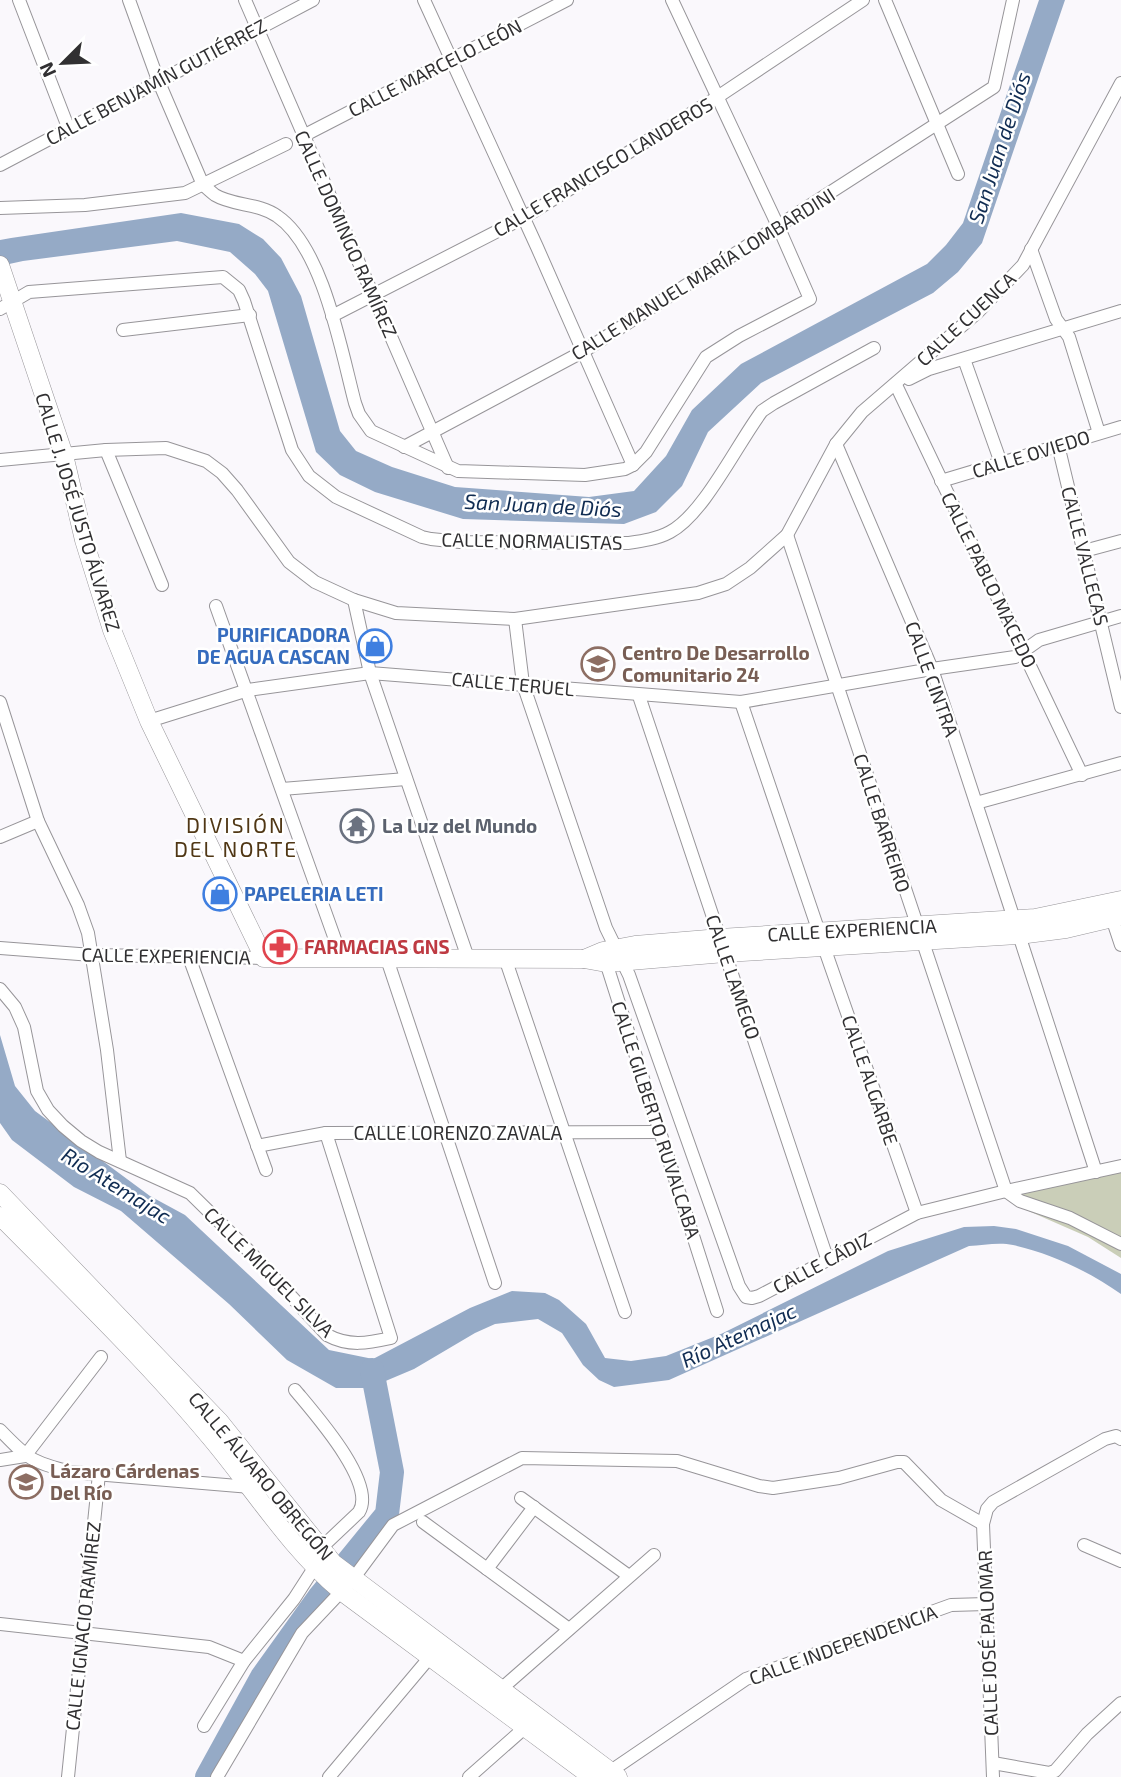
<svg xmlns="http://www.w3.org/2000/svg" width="1121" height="1777" viewBox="0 0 1121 1777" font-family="'Exo 2',sans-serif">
	<rect width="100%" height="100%" fill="#faf8fc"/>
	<polygon fill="#caceb8" points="1121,1166 1121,1258 1088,1237 1024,1209 1006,1191"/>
	<g fill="#95aac6">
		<polygon points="1039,0 1065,0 982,243 958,272 933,293 761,383 708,432 682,486 656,512 624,524 463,519 375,492 340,475 316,452 268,291 255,274 230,252 177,241 23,261 0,266 0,240 11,238 181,213 239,224 263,239 281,258 301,296 340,431 356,451 392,467 455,487 589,497 634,491 666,456 692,410 741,364 927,264 946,245 963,223"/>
		<path d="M0 1035 15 1086 35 1111 150 1196 185 1215 329 1350 373 1359 470 1308 512 1291 545 1293 559 1300 586 1324 605 1358 631 1361 666 1356 721 1334 888 1251 964 1227 994 1226 1016 1229 1068 1246 1121 1274V1294C1090 1272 1050 1253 1013 1245 1000 1242 983 1245 969 1246L669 1380 614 1387 599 1380 583 1365 562 1333 538 1319 495 1324 475 1333 414 1369 369 1388H336L287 1360 229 1304 121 1211 74 1187 12 1140 0 1123Z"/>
	</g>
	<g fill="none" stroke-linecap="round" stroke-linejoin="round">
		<polyline stroke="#95aac6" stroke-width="24" points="207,1777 262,1677 320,1596 387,1514 392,1472 372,1370"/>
		<defs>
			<g id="street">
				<polyline points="19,0 68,127"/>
				<path d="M129 0 158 80 203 185C207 188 211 192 215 195 233 206 259 203 277 216 323 247 341 350 355 403L359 414 371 431 458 471 585 475 625 469 633 465 646 452 706 357 739 336 810 299 778 226 672 0"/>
				<polyline points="245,0 448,468"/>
				<polyline points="424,0 537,247 633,465"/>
				<polyline points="885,0 958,174"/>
				<polyline points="303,136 567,0"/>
				<polyline points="0,165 313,0"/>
				<polyline points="0,208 85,205 185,193 286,144"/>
				<polyline points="1031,249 1056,319 1069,337 1099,433"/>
				<path d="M0 309 29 292 223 277 239 290 244 301 292 450 309 476 336 497 422 537 431 539 460 542 628 543C642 541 657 539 670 532 704 514 737 444 762 411L774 403 874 348"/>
				<polyline points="332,316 523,218 716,98 863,0"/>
				<polyline points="123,330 250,315"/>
				<polyline points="964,359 1001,463"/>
				<polyline points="909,379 929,369 1121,311"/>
				<polyline points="896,385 1082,775"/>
				<polyline points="836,444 932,669 1014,919"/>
				<polyline points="1058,445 1121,707"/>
				<polyline points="404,447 584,351 994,87 1013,0"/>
				<polyline points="106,450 162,585"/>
				<polyline points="0,460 106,450 166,448 206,461 222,473 237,490 289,562 315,582 354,600 396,613 515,619 698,593 726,584 750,568 787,535 836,444 862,412 978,312 1023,265 1121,83"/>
				<polyline points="941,481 1121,427"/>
				<polyline points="787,535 1006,1191 1020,1201 1070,1218 1121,1244"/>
				<polyline points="1084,551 1121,541"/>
				<polyline points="354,600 370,673 468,958"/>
				<polyline points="216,606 342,959"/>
				<polyline points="515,619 523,684 606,928 629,975 739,1286 746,1297 752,1298 759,1296 917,1213 1006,1191 1121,1166"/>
				<polyline points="639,696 827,1258"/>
				<polyline points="0,702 38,821 78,905 88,933 107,1050 120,1161"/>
				<polyline points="741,702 819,932"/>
				<polyline points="149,721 248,690 370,673 741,702 932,669 1015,657 1039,640 1121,616"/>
				<polyline points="282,789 406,779"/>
				<polyline points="976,803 1121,763"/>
				<polyline points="0,837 38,821"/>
				<polyline points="1110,912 1121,945"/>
				<polyline points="1019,935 1096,1172"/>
				<polyline points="824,947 917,1213"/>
				<polyline points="0,948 92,955 264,958"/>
				<polyline points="604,956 717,1311"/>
				<polyline points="189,957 266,1170"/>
				<polyline points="505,958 625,1312"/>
				<polyline points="387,959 495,1283"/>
				<path d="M0 989 15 1007 24 1027 37 1091 48 1110 63 1126 81 1141 99 1152 190 1193 252 1254 327 1335C349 1347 368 1343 391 1338L326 1133"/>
				<polyline points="257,1146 326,1133 660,1132"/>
				<path d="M295 1390C314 1413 377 1483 359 1512L320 1549"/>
				<path d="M0 1430C28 1459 31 1462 71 1472L275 1489"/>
				<polyline points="0,1460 25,1456 101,1357"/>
				<polyline points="521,1498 629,1576"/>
				<polyline points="423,1522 569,1629"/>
				<polyline points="1084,1545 1121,1561"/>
				<polyline points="487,1569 534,1507"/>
				<polyline points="0,1624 209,1647 244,1661"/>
				<polyline points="501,1689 654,1555"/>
				<polyline points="204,1726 244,1661 294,1599 314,1568"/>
				<polyline points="993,1763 1049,1773 1055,1771 1087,1734 1121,1703"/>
				<polyline points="68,1777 99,1474"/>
				<polyline points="217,1777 302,1633 353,1579 393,1525 522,1458 677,1461 759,1486 773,1488 839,1478 897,1462 904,1462 941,1500 983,1524"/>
				<polyline points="329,1777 430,1657"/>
				<polyline points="469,1777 529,1724"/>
				<polyline points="602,1777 746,1679 951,1605 986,1604"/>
				<polyline points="993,1777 983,1524 987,1509 993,1502 1105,1439 1116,1436 1121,1439"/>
			</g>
			<g id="secondary">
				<polyline points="0,265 64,455 84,540 112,630 149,721 264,958 584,959 606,963 725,953 1019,935 1066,929 1121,916"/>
				<polyline points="584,959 603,951 635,945 720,938 1035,918 1121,900"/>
				<polyline points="0,1193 219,1421 333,1563 618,1777"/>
				<path d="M0 1216C71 1288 145 1359 210 1437 253 1488 289 1547 341 1591L592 1777"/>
			</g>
		</defs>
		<use href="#street" stroke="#979599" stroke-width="14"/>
		<use href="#secondary" stroke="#979599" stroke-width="19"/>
		<use href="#street" stroke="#fff" stroke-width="12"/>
		<use href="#secondary" stroke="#fff" stroke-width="18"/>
	</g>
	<defs>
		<symbol id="shop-ring" viewBox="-11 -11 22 22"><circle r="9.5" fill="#fff" stroke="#3f7fe0" stroke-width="1.5"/><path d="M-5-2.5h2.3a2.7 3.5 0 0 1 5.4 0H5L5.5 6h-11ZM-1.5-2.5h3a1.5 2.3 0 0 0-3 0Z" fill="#3f7fe0"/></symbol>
		<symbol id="school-ring" viewBox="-11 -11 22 22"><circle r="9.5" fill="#fff" stroke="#8d6e63" stroke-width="1.5"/><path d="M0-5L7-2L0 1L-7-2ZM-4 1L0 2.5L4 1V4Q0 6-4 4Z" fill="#8d6e63"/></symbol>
		<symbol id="temple-ring" viewBox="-11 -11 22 22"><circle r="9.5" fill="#fff" stroke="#6b7280" stroke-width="1.5"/><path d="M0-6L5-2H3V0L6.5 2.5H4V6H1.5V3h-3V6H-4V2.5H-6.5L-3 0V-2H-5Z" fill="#6b7280"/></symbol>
		<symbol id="pharmacy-ring" viewBox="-11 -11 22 22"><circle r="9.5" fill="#fff" stroke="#e0444e" stroke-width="1.5"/><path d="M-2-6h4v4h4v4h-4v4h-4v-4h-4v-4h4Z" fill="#e0444e"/></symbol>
	</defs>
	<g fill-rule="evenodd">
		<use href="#shop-ring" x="356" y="627" width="38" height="38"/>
		<use href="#school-ring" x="579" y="645" width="38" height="38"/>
		<use href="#temple-ring" x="338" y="807" width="38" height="38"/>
		<use href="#shop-ring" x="201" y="875" width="38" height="38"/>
		<use href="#pharmacy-ring" x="261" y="928" width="38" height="38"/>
		<use href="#school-ring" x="7" y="1463" width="38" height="38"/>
	</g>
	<g text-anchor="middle" stroke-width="5" stroke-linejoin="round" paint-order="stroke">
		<g font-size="19" fill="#313032" stroke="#fff">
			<text transform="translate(435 68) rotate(-27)" y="7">CALLE MARCELO LEÓN</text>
			<text transform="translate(156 82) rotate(-28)" y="7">CALLE BENJAMÍN GUTIÉRREZ</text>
			<text transform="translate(603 167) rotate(-31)" y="7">CALLE FRANCISCO LANDEROS</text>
			<text transform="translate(346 234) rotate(66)" y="7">CALLE DOMINGO RAMÍREZ</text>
			<text transform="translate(703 274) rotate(-32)" y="7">CALLE MANUEL MARÍA LOMBARDINI</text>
			<text transform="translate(966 319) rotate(-43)" y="7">CALLE CUENCA</text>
			<text transform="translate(1031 454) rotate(-17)" y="7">CALLE OVIEDO</text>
			<text transform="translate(78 512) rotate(73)" y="7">CALLE J. JOSÉ JUSTO ÁLVAREZ</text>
			<text transform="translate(532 541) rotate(1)" y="7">CALLE NORMALISTAS</text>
			<text transform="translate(1085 556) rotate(76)" y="7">CALLE VALLECAS</text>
			<text transform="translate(989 580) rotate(64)" y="7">CALLE PABLO MACEDO</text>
			<text transform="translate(932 679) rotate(70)" y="7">CALLE CINTRA</text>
			<text transform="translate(513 684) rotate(5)" y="7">CALLE TERUEL</text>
			<text transform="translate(882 823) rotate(72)" y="7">CALLE BARREIRO</text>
			<text transform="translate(852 930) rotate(-3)" y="7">CALLE EXPERIENCIA</text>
			<text transform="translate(166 956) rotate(1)" y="7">CALLE EXPERIENCIA</text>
			<text transform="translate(733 977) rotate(71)" y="7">CALLE LAMEGO</text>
			<text transform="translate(870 1080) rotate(71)" y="7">CALLE ALGARBE</text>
			<text transform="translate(656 1120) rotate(72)" y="7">CALLE GILBERTO RUVALCABA</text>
			<text x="458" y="1140">CALLE LORENZO ZAVALA</text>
			<text transform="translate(822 1263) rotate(-28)" y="7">CALLE CÁDIZ</text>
			<text transform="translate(269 1272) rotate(45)" y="7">CALLE MIGUEL SILVA</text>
			<text transform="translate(261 1476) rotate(50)" y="7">CALLE ÁLVARO OBREGÓN</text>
			<text transform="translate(83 1626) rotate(-84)" y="7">CALLE IGNACIO RAMÍREZ</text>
			<text transform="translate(988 1643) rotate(-92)" y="7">CALLE JOSÉ PALOMAR</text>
			<text transform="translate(843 1645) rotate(-20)" y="7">CALLE INDEPENDENCIA</text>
		</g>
		<g font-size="19" font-weight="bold" fill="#366cbe" stroke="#fff" text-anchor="end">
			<text x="350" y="642">PURIFICADORA<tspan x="350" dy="22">DE AGUA CASCAN</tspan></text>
			<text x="244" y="901" text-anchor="start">PAPELERIA LETI</text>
		</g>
		<g font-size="19" font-weight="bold" fill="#785e54" stroke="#fff" text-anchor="start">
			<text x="622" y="660">Centro De Desarrollo<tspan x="622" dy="22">Comunitario 24</tspan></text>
			<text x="50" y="1478">Lázaro Cárdenas<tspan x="50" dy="22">Del Río</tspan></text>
		</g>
		<g font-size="19" font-weight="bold" fill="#5b616d" stroke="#fff" text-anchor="start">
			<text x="382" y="833">La Luz del Mundo</text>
		</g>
		<g font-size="19" font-weight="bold" fill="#be3a42" stroke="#fff" text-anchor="start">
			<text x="304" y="954">FARMACIAS GNS</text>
		</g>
		<g font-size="21" font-style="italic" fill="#102c52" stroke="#fff">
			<text transform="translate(1000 148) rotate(-72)" y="7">San Juan de Diós</text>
			<text transform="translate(543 506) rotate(3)" y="7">San Juan de Diós</text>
			<text transform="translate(116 1186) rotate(32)" y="7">Río Atemajac</text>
			<text transform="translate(739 1336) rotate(-25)" y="7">Río Atemajac</text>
		</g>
		<g font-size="21" letter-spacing="2" fill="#503715" stroke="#fff">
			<text x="236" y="833">DIVISIÓN<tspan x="236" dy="24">DEL NORTE</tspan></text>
		</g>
	</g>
	<g transform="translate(63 63) rotate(246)" stroke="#ffffff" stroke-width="5" paint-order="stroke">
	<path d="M0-5L12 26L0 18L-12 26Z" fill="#313032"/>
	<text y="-10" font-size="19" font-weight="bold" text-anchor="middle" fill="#313032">N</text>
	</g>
</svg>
